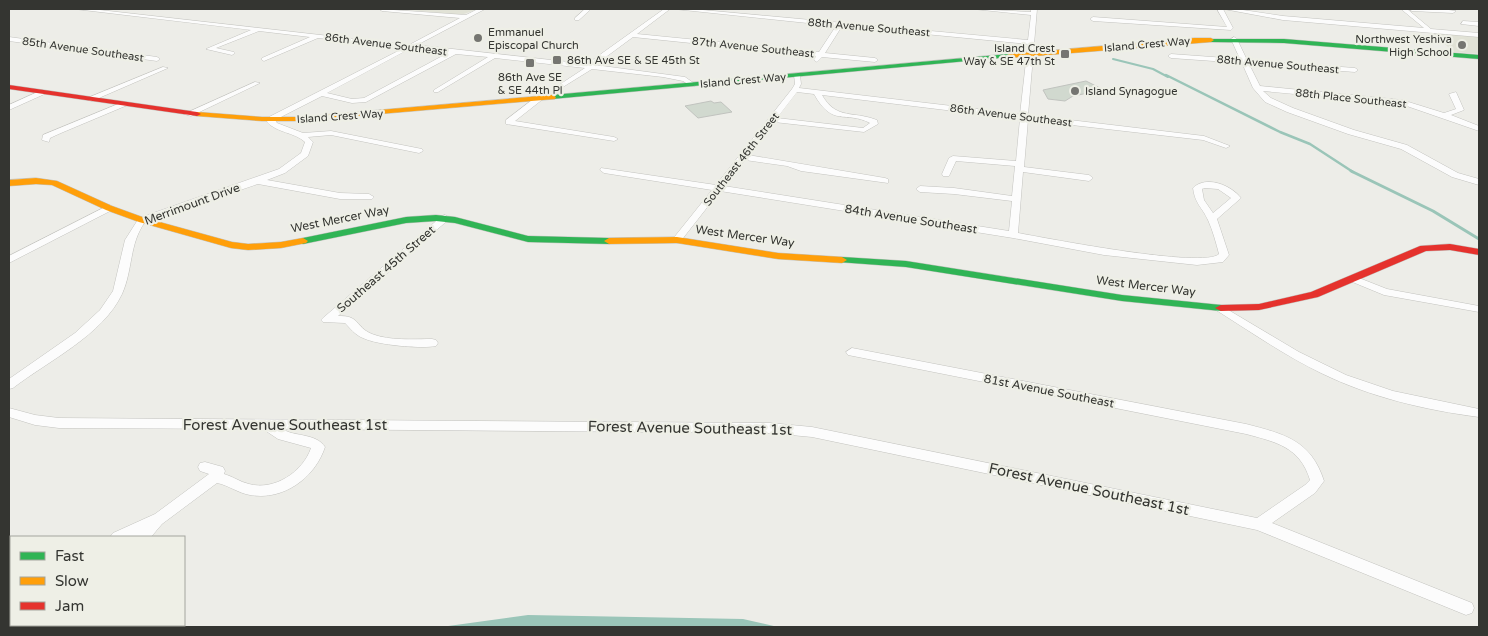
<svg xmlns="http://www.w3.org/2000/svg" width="1488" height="636" viewBox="0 0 1488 636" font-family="'Varela Round',sans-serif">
	<rect width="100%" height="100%" fill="#edede8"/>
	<g fill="#e1e2d6">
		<polygon points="400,9 478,9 461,15"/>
		<polygon points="1432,33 1479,37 1479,54 1454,52"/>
	</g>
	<polygon fill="#9ac5b8" points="528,615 743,619 778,627 441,627"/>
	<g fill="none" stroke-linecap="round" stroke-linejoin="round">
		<polyline stroke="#9ac5b8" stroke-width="2" points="1113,59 1153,69 1168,77"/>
		<polyline stroke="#9ac5b8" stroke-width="2.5" points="1166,75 1280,132 1310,144 1353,172"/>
		<polyline stroke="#9ac5b8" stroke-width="3" points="1351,171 1433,211 1479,239"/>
	</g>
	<g fill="#d1d9cf" stroke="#c1c3bf">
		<polygon points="1086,81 1104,90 1073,96 1065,101 1048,99 1043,90"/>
		<polygon points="711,101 714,103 721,102 732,112 698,118 685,106"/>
	</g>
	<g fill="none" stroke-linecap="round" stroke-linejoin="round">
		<defs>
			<g id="street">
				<path d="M75 9H91L409 45 460 18 382 11 379 9 466 15 478 9H485L417 45 587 64 664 9H670L637 34 819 52 836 26 674 9H692L1028 40 1031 15 973 9 1031 12V9H1037L1028 115 1204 136 1230 146 1226 148 1203 140 1028 120 1024 167 1089 175 1093 178 1089 181 1023 172 1018 233C1046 238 1204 269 1219 254 1216 243 1213 231 1208 220 1202 207 1195 204 1193 188 1206 175 1231 185 1241 198L1217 219 1229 255 1223 262 1197 265 1104 255 1013 238 720 191 680 242 677 243 672 240 712 190 604 173 600 170 601 168 716 185 792 89 795 84 794 75 797 73 800 75 801 84 799 88 1020 114 1028 44 842 26 825 53 875 58 878 60 875 62 822 57 817 62 814 60 816 56 633 37 595 65 685 77 695 84V86H691L683 81 663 77 592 69 558 90 556 89V87L585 68 495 58 438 92H434V90L488 57 456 54 366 102 352 103 322 96 275 120 277 123 303 133 331 131 422 149 423 151 419 153 331 135 308 137 313 142 308 156 285 173 267 180 340 193 369 194 374 197 372 199H340L258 184 145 222C129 244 133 270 122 294 103 335 48 361 13 388L9 389V379L75 333 100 310 113 291 125 240 139 218 279 169 301 153 305 142C294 132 277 133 267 122L269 117 404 48 318 38 264 61 262 60V58L310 37 259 31 216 48 234 52 235 53 232 55 206 49 251 30ZM411 48 448 53 364 98 352 99 327 93ZM797 92 814 94C833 128 845 110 870 123L863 128 777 118ZM822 95 1020 119 1016 161 953 156 949 158 942 174 943 176H949L956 161 1015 166 1012 196 954 188 920 186 916 189 920 192 954 194 1012 201 1009 231 724 186 745 160 787 166 801 171 888 183V179L885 178 748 155 774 122 864 132 878 124 877 120 871 118C850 112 835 118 822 95ZM1204 188 1218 189 1231 198 1213 213 1204 200 1202 189Z"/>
				<polygon points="585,9 591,9 579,20 575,20 575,18"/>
				<polygon points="1217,9 1223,9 1233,28 1231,30 1093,21 1090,19 1093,17 1227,27"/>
				<polygon points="1224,9 1236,9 1283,16 1424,28 1401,9 1407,9 1431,29 1479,33 1479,37 1283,20"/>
				<polygon points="1409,9 1441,9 1456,11 1453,13 1412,11"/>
				<polygon points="1463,21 1479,22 1479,26 1461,24"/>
				<polygon points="9,37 157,57 160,59 157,61 9,41"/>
				<polygon points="1234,37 1237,39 1247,60 1355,68 1358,70 1355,72 1249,64 1260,86 1402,100 1444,113 1456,109 1449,94 1456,92 1464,110 1451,115 1479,126 1479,131 1401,104 1263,91 1271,98 1293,108 1354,130 1407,145 1458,173 1479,179 1479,185 1452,177 1401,149 1348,134 1287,112 1265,102 1253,88 1242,63 1171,58 1168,56 1171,54 1240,59 1231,39"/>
				<polygon points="163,67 168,68 92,101 85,99"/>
				<polygon points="255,82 260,83 191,116 184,114"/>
				<polygon points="42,90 49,92 9,110 9,105"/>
				<polygon points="536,97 543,99 515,121 614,137 618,139 614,141 506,124 506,120"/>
				<polygon points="123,102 130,104 61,133 50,138 49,142 42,140 43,135"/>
				<polygon points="109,205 112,206 112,210 9,263 9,256"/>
				<path d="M445 215 450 218 448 220 338 316C360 315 355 327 372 334 390 341 413 339 432 339L436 340 438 343 436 346C421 349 377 345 363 338 355 335 350 328 345 323L323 322 321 320 323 318 442 216Z"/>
				<polygon points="1354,276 1387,289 1479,306 1479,312 1384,295 1350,281 1349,279 1350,277"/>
				<path d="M1220 305 1299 352 1346 375 1393 391 1479 409V417C1425 410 1370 397 1321 373 1284 355 1251 332 1216 310L1214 308 1216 306Z"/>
				<path d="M852 348 1246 424C1284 434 1311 440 1324 481L1315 493 1272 523 1472 603 1474 608 1472 613 1466 615 1257 530 812 437 770 433 282 429C295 437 316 433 325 447 315 478 283 501 250 495 238 493 228 485 217 483L162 524 151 537H110L113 533 155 514 209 474 200 471 198 467 200 463 205 462 223 467 225 471 224 474C232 476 240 482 249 484 274 491 303 472 311 448L278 439 263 429 59 428 35 425 9 417V408L35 415 59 418 770 423 812 427 1257 518 1305 485 1310 480C1300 447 1276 442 1246 434L848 355 846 352Z"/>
			</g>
			<g id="fast">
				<polygon points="1209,39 1284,39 1479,55 1479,59 1284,43 1211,42 1209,41"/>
				<polygon points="1009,54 1012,56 1011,57 552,99 548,97 552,95"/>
				<polygon points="436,215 455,217 528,236 609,238 614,241 609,244 528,242 455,223 436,221 406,223 303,244 298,241 303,238 406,217"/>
				<polygon points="842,257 906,261 1122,295 1221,305 1227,308 1221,311 1122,301 906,267 838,262 837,260 838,258"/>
			</g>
			<g id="slow">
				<polygon points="1194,38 1211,38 1214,40 1211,42 1009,58 1006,56 1009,54"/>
				<polygon points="552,95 556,97 555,99 298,121 262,121 197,116 193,114 197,112 262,117 298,117"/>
				<polygon points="36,178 57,181 112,206 145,218 232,242 248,244 281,242 303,238 308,241 306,243 281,248 248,250 231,248 139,222 106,210 52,185 36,184 9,186 9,180"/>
				<polygon points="677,237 778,253 842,257 847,260 842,263 778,259 677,243 609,244 604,241 609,238"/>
			</g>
			<g id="jam">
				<polygon points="9,85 197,112 201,114 197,116 9,89"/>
				<polygon points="1450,244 1479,249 1479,255 1450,250 1426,251 1318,297 1259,310 1221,311 1215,308 1221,305 1259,304 1311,292 1420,246"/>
			</g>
		</defs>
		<use href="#street" stroke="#c3c3bf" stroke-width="1"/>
		<use href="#fast" stroke="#c3c3bf" stroke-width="1"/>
		<use href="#slow" stroke="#c3c3bf" stroke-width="1"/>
		<use href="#jam" stroke="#c3c3bf" stroke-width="1"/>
		<use href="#street" fill="#fcfcfc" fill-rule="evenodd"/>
		<use href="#fast" fill="#30b455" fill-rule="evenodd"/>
		<use href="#slow" fill="#ff9f0a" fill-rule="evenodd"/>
		<use href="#jam" fill="#e5322d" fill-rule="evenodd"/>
	</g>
	<g fill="#757571" stroke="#eeefe6" stroke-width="2">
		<circle cx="478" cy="38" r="5"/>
		<circle cx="1462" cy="45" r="5"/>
		<rect x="1060" y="49" width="10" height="10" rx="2.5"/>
		<rect x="552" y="55" width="10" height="10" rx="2.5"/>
		<rect x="525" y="58" width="10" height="10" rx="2.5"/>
		<circle cx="1075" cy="91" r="5"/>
	</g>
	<g text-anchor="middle" stroke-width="4.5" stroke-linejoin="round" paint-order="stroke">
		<g font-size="11" fill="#343531" stroke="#eeefe6">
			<text transform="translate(869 27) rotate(5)" y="4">88th Avenue Southeast</text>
			<text transform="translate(386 44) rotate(7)" y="4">86th Avenue Southeast</text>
			<text transform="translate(1147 44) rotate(-5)" y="4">Island Crest Way</text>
			<text transform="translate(753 47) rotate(6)" y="4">87th Avenue Southeast</text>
			<text transform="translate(83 49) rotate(8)" y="4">85th Avenue Southeast</text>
			<text transform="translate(1278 64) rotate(5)" y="4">88th Avenue Southeast</text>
			<text transform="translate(743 80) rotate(-5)" y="4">Island Crest Way</text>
			<text transform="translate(1351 98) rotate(6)" y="4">88th Place Southeast</text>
			<text transform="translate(1011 115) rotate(7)" y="4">86th Avenue Southeast</text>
			<text transform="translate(340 116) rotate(-4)" y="4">Island Crest Way</text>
			<text transform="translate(741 159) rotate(-52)" y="4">Southeast 46th Street</text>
		</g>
		<g font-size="11" fill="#343531" stroke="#eeefe6" text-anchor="start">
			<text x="488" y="36">Emmanuel<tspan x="488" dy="13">Episcopal Church</tspan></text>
			<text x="1452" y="43" text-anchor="end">Northwest Yeshiva<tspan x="1452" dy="13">High School</tspan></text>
			<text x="1055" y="52" text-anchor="end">Island Crest<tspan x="1055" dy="13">Way &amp; SE 47th St</tspan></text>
			<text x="567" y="64">86th Ave SE &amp; SE 45th St</text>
			<text x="530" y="81" text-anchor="middle">86th Ave SE<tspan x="530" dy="13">&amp; SE 44th Pl</tspan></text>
			<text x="1085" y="95">Island Synagogue</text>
		</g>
		<g font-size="12" fill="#343531" stroke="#eeefe6">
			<text transform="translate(192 204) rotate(-20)" y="4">Merrimount Drive</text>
			<text transform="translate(340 219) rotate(-11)" y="4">West Mercer Way</text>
			<text transform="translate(911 219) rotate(9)" y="4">84th Avenue Southeast</text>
			<text transform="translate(745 236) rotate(8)" y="4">West Mercer Way</text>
			<text transform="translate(386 269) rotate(-41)" y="4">Southeast 45th Street</text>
			<text transform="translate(1146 286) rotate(7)" y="4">West Mercer Way</text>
			<text transform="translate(1049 391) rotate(11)" y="4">81st Avenue Southeast</text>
		</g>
		<g font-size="15" fill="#343531" stroke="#eeefe6">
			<text x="285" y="430">Forest Avenue Southeast 1st</text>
			<text transform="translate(690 428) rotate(1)" y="5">Forest Avenue Southeast 1st</text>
			<text transform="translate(1089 489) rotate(12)" y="5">Forest Avenue Southeast 1st</text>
		</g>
	</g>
	<rect width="1488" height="636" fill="none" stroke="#343531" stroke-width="20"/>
	<rect x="10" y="536" width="175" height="90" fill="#eeefe6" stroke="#a4a59e"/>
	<rect x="20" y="552" width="25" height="8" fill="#30b455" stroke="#a4a59e"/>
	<text x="55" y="561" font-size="15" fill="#343531">Fast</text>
	<rect x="20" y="577" width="25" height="8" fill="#ff9f0a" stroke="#a4a59e"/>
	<text x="55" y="586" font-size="15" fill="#343531">Slow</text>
	<rect x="20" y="602" width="25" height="8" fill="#e5322d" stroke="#a4a59e"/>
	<text x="55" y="611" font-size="15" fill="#343531">Jam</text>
</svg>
